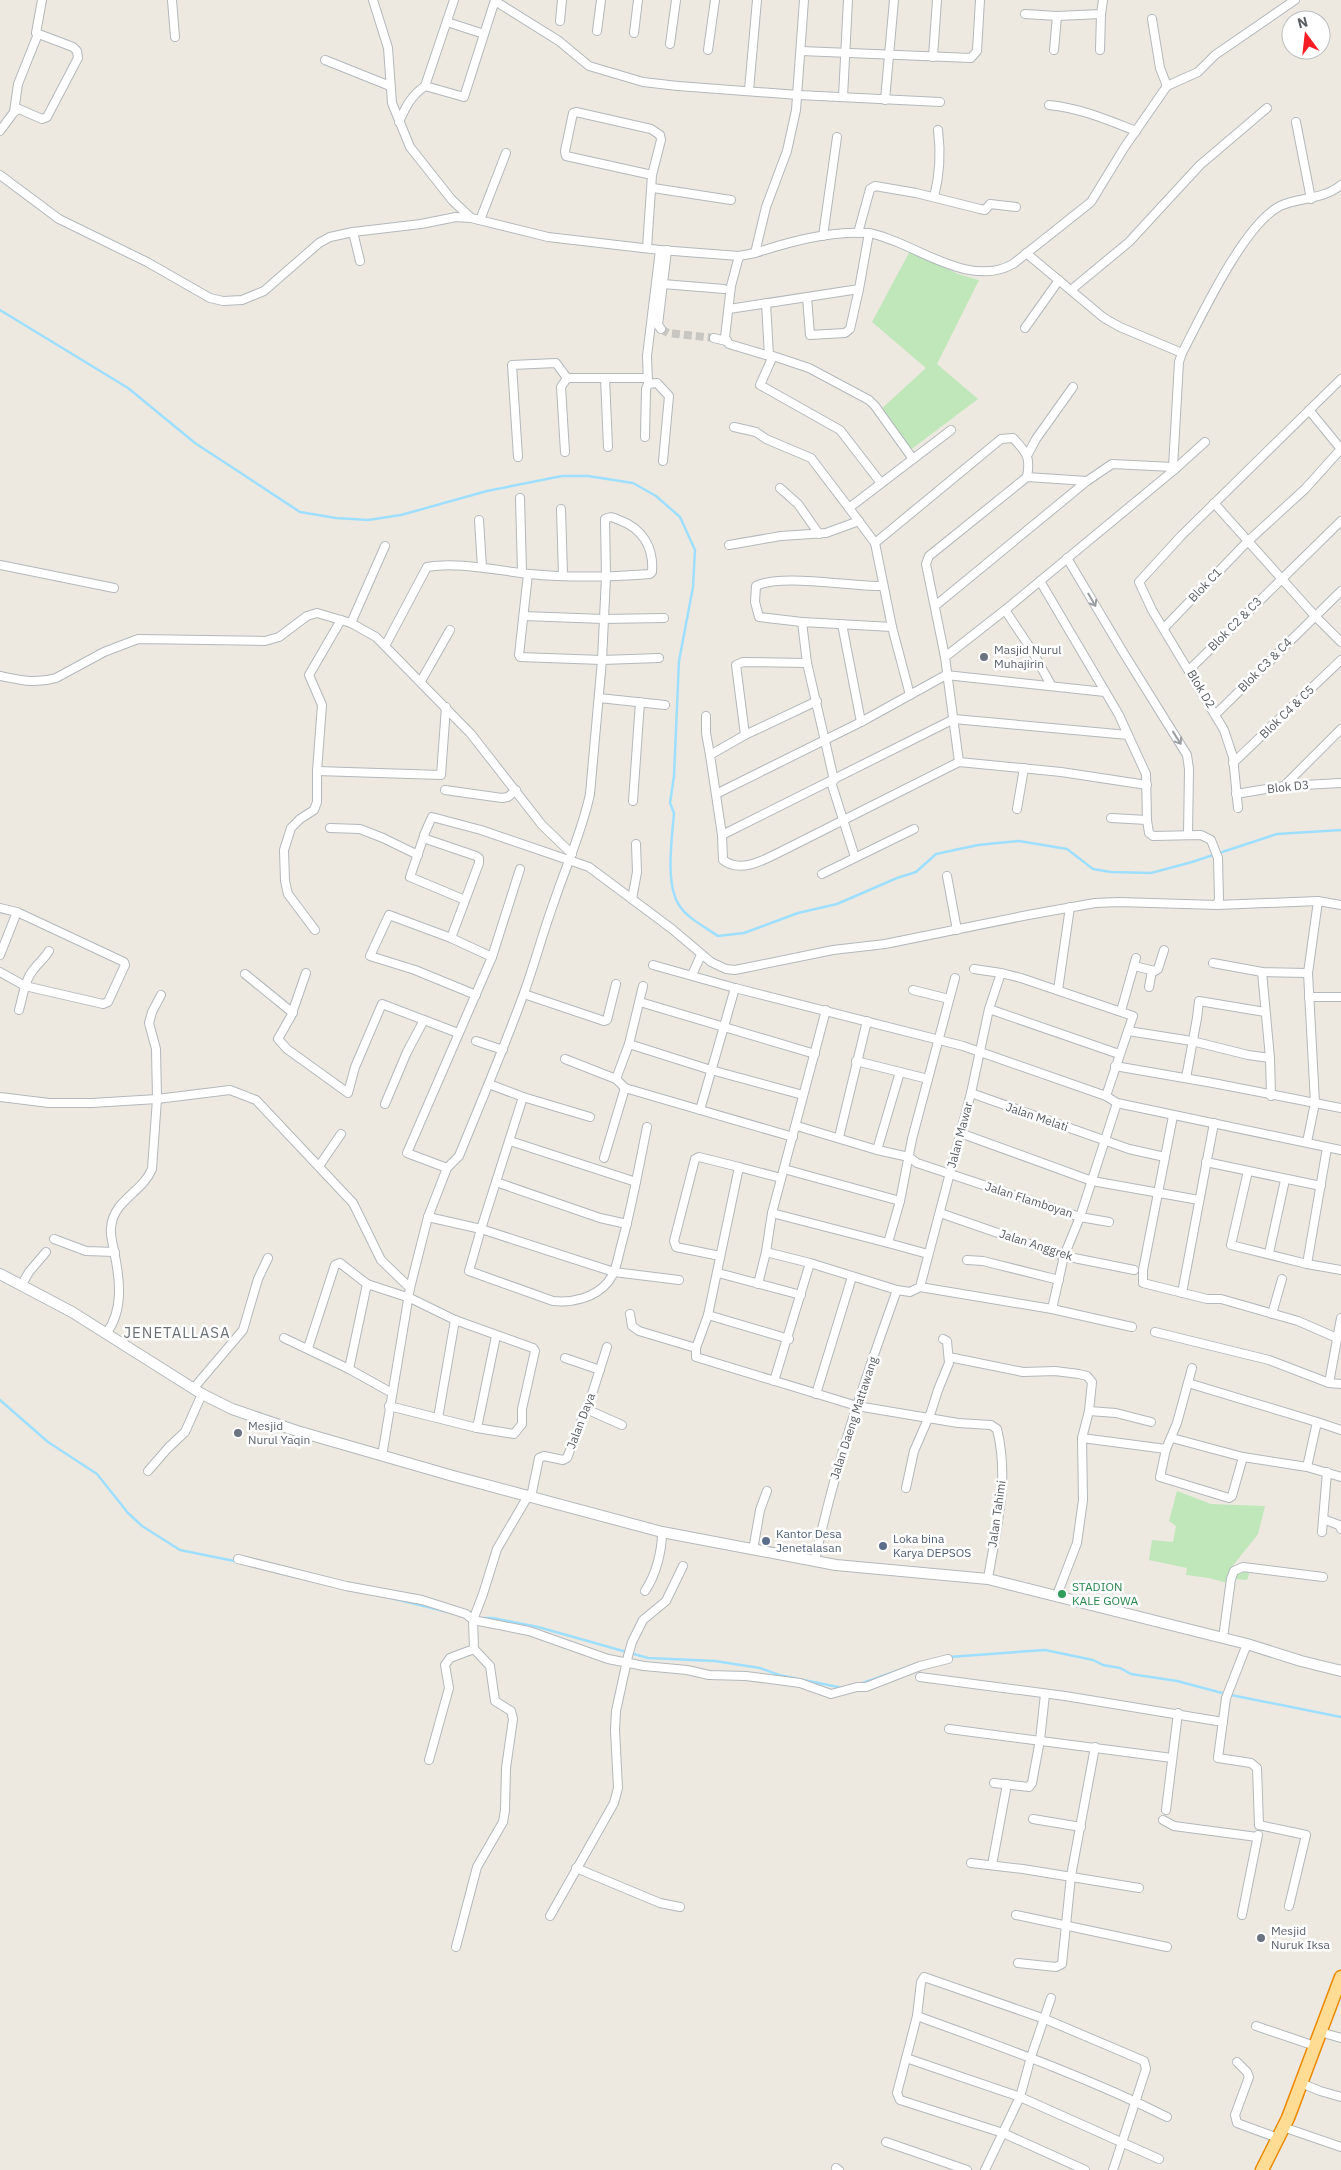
<svg xmlns="http://www.w3.org/2000/svg" width="1341" height="2170" viewBox="0 0 1341 2170" font-family="'IBM Plex Sans',sans-serif">
	<rect width="100%" height="100%" fill="#ede9e0"/>
	<g fill="#bfe7ba">
		<polygon points="910,251 958,274 979,280 937,364 978,399 909,451 878,412 926,368 872,322"/>
		<polygon points="1177,1491 1211,1504 1265,1506 1258,1534 1231,1568 1250,1571 1247,1580 1231,1579 1227,1583 1209,1578 1186,1575 1187,1568 1149,1560 1152,1540 1173,1542 1176,1526 1169,1521"/>
	</g>
	<g fill="none" stroke-linecap="round" stroke-linejoin="round">
		<g stroke="#9edfff" stroke-width="2.5">
			<path d="M0 310 128 388 195 443 300 512 336 518 368 520 401 515 487 491 562 476H588L633 483 656 496 680 517 695 550 693 587 679 661 674 776 670 803 674 813C672 838 665 884 679 905 687 918 705 927 718 936L744 933 798 913 837 904 897 878 916 872 936 854 978 845 1019 841 1067 849 1093 869 1111 872 1151 873 1192 862 1277 834 1341 830"/>
			<polyline points="0,1400 48,1442 97,1474 128,1513 142,1526 180,1550 239,1562"/>
			<polyline points="275,1572 309,1580"/>
			<polyline points="387,1597 448,1612"/>
			<polyline points="482,1618 493,1618 538,1627 648,1658 715,1661 760,1668 779,1675 843,1688"/>
			<polyline points="949,1657 1045,1650 1093,1660 1103,1665 1120,1668 1131,1674 1177,1681 1226,1694 1341,1717"/>
			<polyline points="860,1684 914,1665"/>
		</g>
		<polyline stroke="#c8c6c0" stroke-width="8" stroke-dasharray="8 4" stroke-linecap="butt" points="661,329 668,333 714,338"/>
		<defs>
			<g id="minor">
				<polyline points="172,0 175,37"/>
				<polyline points="373,0 388,48 392,103 410,147 452,200 471,218 548,237 660,250 739,256 755,253"/>
				<path d="M804 0 796 110 787 151 766 207 755 253C792 241 829 231 868 233 878 234 888 239 897 242 931 256 976 285 1013 264L1091 202 1124 148 1167 86 1198 72 1215 55 1295 0"/>
				<polyline points="495,1 559,41 589,66 643,82 678,86 799,95 940,102"/>
				<polyline points="1025,14 1057,16 1101,14 1103,0"/>
				<polyline points="1152,19 1160,68 1167,86"/>
				<polyline points="560,21 562,0"/>
				<polyline points="447,22 484,34"/>
				<polyline points="597,31 601,0"/>
				<polyline points="634,33 638,0"/>
				<polyline points="670,44 676,0"/>
				<polyline points="708,50 715,0"/>
				<polyline points="1054,50 1057,16"/>
				<polyline points="1100,50 1101,14"/>
				<polyline points="801,51 971,58 977,51 980,0"/>
				<polyline points="933,57 937,0"/>
				<polyline points="325,60 390,86"/>
				<polyline points="425,86 464,97 495,0"/>
				<polyline points="749,90 757,0"/>
				<polyline points="843,97 848,0"/>
				<polyline points="885,100 894,0"/>
				<path d="M1049 105C1080 108 1108 120 1136 131"/>
				<polyline points="14,112 18,84 38,34"/>
				<path d="M399 122C406 106 411 96 425 86L454 0"/>
				<polyline points="1296,122 1311,199"/>
				<polyline points="0,131 14,112 19,109 42,119 47,117 78,58 77,51 73,47 36,33 42,0"/>
				<polyline points="0,175 59,219 147,262 210,298 223,301 242,300 264,291 319,243 330,237 353,232 421,224 456,217 471,218"/>
				<polyline points="653,188 731,200"/>
				<path d="M934 197C940 174 941 153 938 130"/>
				<polyline points="480,220 506,153"/>
				<polyline points="353,232 360,261"/>
				<polyline points="858,233 869,193 870,189 875,186 916,193 980,209 985,210 990,204 1016,207"/>
				<polyline points="823,236 837,137"/>
				<polyline points="647,248 652,175 661,140 660,135 651,129 576,112 573,113 565,151 566,156 652,175"/>
				<polyline points="660,250 647,356 648,384 657,383 669,396 663,461"/>
				<polyline points="1026,253 1104,318 1120,327 1182,353"/>
				<polyline points="739,256 731,286 725,337 729,344 769,356 766,303"/>
				<polyline points="663,284 724,289"/>
				<polyline points="1071,290 1129,242 1200,165 1267,108"/>
				<polyline points="807,297 810,335 845,333 850,329 859,289"/>
				<polyline points="729,309 859,289 869,233"/>
				<polyline points="1025,328 1059,280"/>
				<polyline points="661,329 658,325 667,250"/>
				<polyline points="714,338 726,341"/>
				<polyline points="605,378 608,447"/>
				<polyline points="1309,410 1341,449"/>
				<polyline points="734,427 756,432 766,439 811,458 849,508"/>
				<polyline points="645,437 646,389 648,384"/>
				<polyline points="565,452 561,387 567,378"/>
				<polyline points="1028,454 1036,439 1073,387"/>
				<polyline points="518,457 512,365 556,363 567,378 648,378"/>
				<path d="M1173 467 1179 362 1182 353C1201 317 1244 224 1280 206 1299 197 1323 200 1341 185"/>
				<polyline points="1087,481 1112,464 1173,467 1174,470 1205,442"/>
				<polyline points="881,483 840,430 760,385 773,356 809,368 869,400 875,406 913,459"/>
				<polyline points="780,488 798,504 819,534"/>
				<polyline points="520,498 522,572"/>
				<polyline points="1214,503 1315,616 1341,642"/>
				<polyline points="561,509 563,575"/>
				<polyline points="479,520 482,567"/>
				<polyline points="875,543 849,508 951,430"/>
				<polyline points="729,545 781,536 826,533 859,521"/>
				<polyline points="1067,558 1123,652 1187,755 1189,769 1188,835"/>
				<polyline points="0,565 114,588"/>
				<polyline points="528,574 519,655 520,657 602,660 659,658"/>
				<polyline points="1040,581 1005,610 1031,649 1051,685"/>
				<polyline points="935,606 1087,481 1027,477 929,556 926,564 945,657"/>
				<polyline points="524,616 603,619 664,618"/>
				<path d="M802 622 759 617 755 602 756 586C781 573 851 587 883 586"/>
				<polyline points="351,623 385,546"/>
				<polyline points="842,624 861,722"/>
				<path d="M892 627 875 543 1001 439 1013 438C1026 452 1031 456 1027 477"/>
				<polyline points="1164,628 1247,542 1305,489 1341,449"/>
				<polyline points="807,663 743,662 736,665 745,735 817,701"/>
				<polyline points="1189,670 1341,521"/>
				<path d="M0 676C20 680 36 684 56 678L104 652 138 639 265 641 279 637 307 616 317 613 351 623 376 637 471 734 542 825 572 854"/>
				<polyline points="421,681 450,630"/>
				<polyline points="599,698 665,705"/>
				<polyline points="1216,714 1341,591"/>
				<polyline points="706,716 706,733 710,755"/>
				<path d="M745 735 710 755 722 835 723 860C740 873 762 861 778 853L959 762 1061 772 1147 785"/>
				<polyline points="1128,735 1119,715 1040,581 1174,470"/>
				<polyline points="959,762 945,657 1005,610"/>
				<polyline points="1233,763 1341,660"/>
				<polyline points="317,771 441,775 446,707"/>
				<polyline points="834,780 807,663 802,622 892,627 910,695"/>
				<polyline points="831,782 855,857"/>
				<polyline points="1284,786 1341,729"/>
				<polyline points="445,790 502,798 508,797 516,790"/>
				<polyline points="716,794 861,722 946,675 1105,692"/>
				<polyline points="1236,794 1284,786 1341,783"/>
				<polyline points="633,801 640,702"/>
				<polyline points="1238,808 1233,757 1224,730 1152,610 1139,582 1181,536 1341,379"/>
				<polyline points="1017,809 1024,768"/>
				<polyline points="1111,818 1147,820"/>
				<polyline points="330,828 360,829 383,838 418,855"/>
				<polyline points="722,835 954,719 1128,735 1146,774 1147,820 1149,833 1153,836 1201,835 1211,840 1218,858 1219,899 1217,905"/>
				<polyline points="424,836 410,877 465,900"/>
				<polyline points="822,874 914,829"/>
				<polyline points="947,876 957,930"/>
				<polyline points="632,899 637,872 636,844"/>
				<polyline points="0,908 17,912 0,955"/>
				<polyline points="315,930 288,894 285,881 284,850 291,828 300,819 314,810 317,802 317,771 322,705 309,675 341,620"/>
				<polyline points="451,938 479,863 479,858 476,856 426,839 424,835 432,817 481,830 589,867 672,929 711,962 726,969 735,970 833,950 885,944 1028,915 1095,903 1119,902 1217,905 1318,901 1341,905"/>
				<polyline points="1213,963 1262,972 1308,973"/>
				<polyline points="653,965 735,988 963,1046 1106,1096"/>
				<polyline points="1134,966 1155,971 1158,969 1164,950"/>
				<polyline points="0,972 25,986 103,1004 108,1002 125,965 124,962 17,912"/>
				<polyline points="1262,972 1270,1058 1271,1096"/>
				<polyline points="306,973 291,1016 278,1039 287,1049 348,1093 355,1067 382,1004 458,1033"/>
				<polyline points="245,974 293,1013"/>
				<polyline points="692,975 701,955"/>
				<polyline points="1149,987 1152,971"/>
				<polyline points="913,990 949,999"/>
				<polyline points="1058,990 1070,907"/>
				<polyline points="524,994 604,1021 607,1020 616,984"/>
				<polyline points="476,995 415,970 370,956 389,915 451,938 492,957"/>
				<polyline points="1309,997 1341,997"/>
				<polyline points="640,1002 815,1054"/>
				<polyline points="989,1009 1119,1054"/>
				<path d="M19 1010C23 996 25 979 34 969 39 962 45 958 49 951"/>
				<polyline points="1121,1011 1136,958"/>
				<polyline points="1128,1031 1192,1041 1248,1055 1270,1058"/>
				<polyline points="476,1041 503,1050"/>
				<polyline points="629,1044 711,1070 803,1095"/>
				<polyline points="565,1059 616,1079 625,1088 793,1137"/>
				<polyline points="856,1061 928,1079"/>
				<polyline points="1115,1066 1213,1083 1341,1108"/>
				<polyline points="1186,1078 1197,1018 1199,1001 1265,1012"/>
				<polyline points="616,1079 629,1044 643,986"/>
				<path d="M489 1084 523 1097 481 1229 469 1271 553 1301C572 1303 595 1298 608 1282 616 1272 618 1258 621 1246 632 1207 639 1166 647 1127"/>
				<polyline points="971,1093 1129,1149 1165,1157"/>
				<polyline points="0,1097 49,1103 92,1103 157,1099 230,1090 256,1100 353,1203 381,1260 410,1288"/>
				<polyline points="523,1097 590,1117"/>
				<polyline points="1117,1103 1341,1150"/>
				<polyline points="385,1104 407,1052 424,1020"/>
				<polyline points="700,1110 735,988"/>
				<polyline points="1173,1116 1143,1270 1143,1283 1207,1299 1221,1299 1298,1321 1337,1338"/>
				<polyline points="797,1126 877,1150 909,1157 917,1163 1080,1217 1109,1222"/>
				<polyline points="960,1133 1092,1181 1199,1200"/>
				<polyline points="839,1137 867,1021"/>
				<polyline points="510,1141 636,1182"/>
				<polyline points="1307,1142 1315,1103 1308,973 1318,901"/>
				<polyline points="877,1150 900,1072"/>
				<polyline points="604,1158 625,1088"/>
				<polyline points="1206,1162 1321,1186"/>
				<polyline points="319,1166 341,1134"/>
				<polyline points="447,1168 407,1153 492,957 520,869"/>
				<polyline points="784,1169 900,1201"/>
				<polyline points="1248,1171 1231,1245 1307,1264 1341,1270"/>
				<path d="M781 1178 739 1167 708 1315 696 1348V1357L857 1406 958 1423 991 1425 997 1429C1010 1482 996 1527 988 1579"/>
				<polyline points="496,1182 600,1218 627,1224"/>
				<polyline points="772,1213 888,1243 900,1201 912,1139 955,978"/>
				<polyline points="940,1213 1064,1256 1134,1270"/>
				<polyline points="428,1217 481,1229 614,1272 679,1280"/>
				<polyline points="54,1239 86,1251 115,1252"/>
				<polyline points="888,1243 928,1254"/>
				<polyline points="766,1252 810,1263"/>
				<polyline points="1269,1253 1285,1180"/>
				<polyline points="720,1256 676,1247 674,1241 695,1159 699,1157 739,1167"/>
				<polyline points="967,1260 983,1261 1059,1280"/>
				<polyline points="1307,1264 1327,1148"/>
				<polyline points="718,1273 801,1295"/>
				<polyline points="758,1284 766,1252 772,1213 826,1010"/>
				<polyline points="21,1286 29,1272 46,1252"/>
				<polyline points="920,1287 1052,1309 1064,1256 1080,1217 1117,1103 1106,1096 1133,1016 1021,978 1001,973 974,969"/>
				<polyline points="1182,1293 1214,1123"/>
				<polyline points="1052,1309 1132,1327"/>
				<polyline points="630,1314 632,1326 639,1331 696,1348"/>
				<polyline points="1272,1314 1282,1279"/>
				<polyline points="708,1315 789,1339"/>
				<polyline points="1155,1332 1269,1360 1329,1383 1341,1384"/>
				<path d="M106 1334C124 1310 120 1279 114 1251 113 1243 110 1236 111 1228 113 1200 142 1193 152 1169L157 1099 156 1049 149 1023 152 1012 161 995"/>
				<polyline points="284,1338 349,1369 392,1393"/>
				<polyline points="308,1348 335,1265 340,1263 367,1284"/>
				<polyline points="949,1357 1023,1372 1055,1371 1079,1374 1087,1376 1092,1382 1089,1411 1082,1438 1083,1500 1077,1543 1057,1595"/>
				<polyline points="565,1358 600,1370"/>
				<polyline points="1192,1368 1177,1423 1166,1449 1160,1477 1229,1498 1232,1496 1243,1457"/>
				<polyline points="349,1369 367,1284 410,1298 455,1320 533,1348 535,1351 522,1409 522,1424 514,1434 477,1428 389,1406"/>
				<polyline points="774,1381 810,1263 897,1290"/>
				<polyline points="1188,1383 1317,1422"/>
				<polyline points="1329,1383 1341,1318"/>
				<polyline points="193,1389 243,1330 258,1279 268,1258"/>
				<polyline points="816,1394 852,1277"/>
				<polyline points="586,1409 622,1425"/>
				<polyline points="1089,1411 1116,1413 1151,1422"/>
				<polyline points="438,1418 455,1320"/>
				<polyline points="477,1428 496,1336"/>
				<polyline points="1082,1438 1166,1449"/>
				<polyline points="1172,1438 1243,1457 1307,1467 1341,1477"/>
				<path d="M382 1456 410 1288 428 1217 447 1168 459 1156C481 1102 504 1048 524 993 535 963 543 932 554 902 566 866 582 832 590 794L602 660 606 577 605 519C610 516 613 517 619 520 642 528 654 547 652 572L650 574C610 577 570 578 530 574 499 571 458 561 427 567L385 646"/>
				<polyline points="1307,1467 1317,1422 1341,1430"/>
				<polyline points="148,1471 168,1448 185,1432 202,1394"/>
				<polyline points="906,1488 914,1451 931,1412 938,1390 949,1363 947,1341 943,1339"/>
				<polyline points="531,1497 539,1458 544,1456 563,1460 567,1458 593,1391 607,1347"/>
				<polyline points="1323,1519 1339,1525 1341,1529"/>
				<polyline points="1322,1532 1327,1472"/>
				<polyline points="753,1550 760,1510 767,1491"/>
				<polyline points="238,1559 346,1586 422,1600 466,1614 473,1620 529,1631 608,1659 644,1666 687,1670 709,1675 746,1676 800,1683 831,1694 857,1687 866,1687 920,1666 948,1659"/>
				<path d="M815 1561C834 1468 865 1379 897 1290L910 1292 920 1287 971 1093 989 1009 1001 973"/>
				<path d="M645 1591C656 1575 662 1551 662 1532"/>
				<polyline points="1223,1638 1231,1579 1234,1571 1243,1567 1323,1577"/>
				<polyline points="1247,1644 1226,1698 1218,1758 1251,1763 1257,1768 1259,1825 1306,1835 1289,1906"/>
				<polyline points="920,1677 1065,1696 1223,1722"/>
				<polyline points="949,1729 1172,1758"/>
				<polyline points="429,1760 449,1688 445,1665 450,1658 474,1649"/>
				<polyline points="994,1783 1029,1787 1032,1783 1040,1740 1045,1694"/>
				<polyline points="1166,1810 1178,1713"/>
				<polyline points="1033,1819 1081,1827"/>
				<polyline points="1163,1820 1174,1826 1257,1837"/>
				<polyline points="971,1863 1023,1869 1139,1888"/>
				<polyline points="992,1865 1007,1784"/>
				<polyline points="576,1868 660,1903 680,1907"/>
				<polyline points="1016,1915 1167,1947"/>
				<polyline points="1242,1915 1258,1835"/>
				<polyline points="550,1916 614,1803 618,1788 615,1730 616,1711 628,1656 632,1642 643,1620 666,1601 683,1566"/>
				<polyline points="456,1947 477,1867 503,1822 505,1810 506,1768 513,1719 511,1711 495,1701 490,1666 474,1649 473,1620 483,1594 497,1549 528,1496"/>
				<polyline points="1018,1963 1056,1967 1062,1964 1071,1876 1095,1747"/>
				<path d="M917 2016C1002 2047 1087 2077 1167 2117"/>
				<polyline points="1256,2026 1315,2046"/>
				<polyline points="1320,2032 1341,2038"/>
				<polyline points="906,2058 1020,2097 1159,2159"/>
				<polyline points="1237,2062 1247,2072 1249,2077 1235,2115 1237,2123 1278,2138"/>
				<polyline points="1301,2083 1320,2091 1341,2097"/>
				<polyline points="1283,2127 1341,2147"/>
				<polyline points="886,2142 967,2170"/>
				<polyline points="836,2168 839,2170"/>
				<polyline points="985,2170 1020,2097 1031,2057 1051,1998"/>
				<polyline points="1085,2170 1003,2133 900,2100 897,2093 917,2016 921,1982 924,1977 1045,2019 1144,2061 1146,2069 1113,2170"/>
			</g>
			<polyline id="tertiary" points="0,1274 72,1312 202,1394 232,1409 297,1431 453,1476 662,1532 836,1565 988,1579 1247,1644 1301,1661 1341,1671"/>
			<polyline id="trunk" points="1262,2170 1288,2118 1341,1977"/>
		</defs>
		<use href="#minor" stroke="#b3b8bc" stroke-width="10"/>
		<use href="#tertiary" stroke="#b3b8bc" stroke-width="12"/>
		<use href="#trunk" stroke="#ed8900" stroke-width="15"/>
		<use href="#minor" stroke="#fff" stroke-width="8"/>
		<use href="#tertiary" stroke="#fff" stroke-width="10"/>
		<use href="#trunk" stroke="#ffdc94" stroke-width="12"/>
	</g>
	<defs><path id="oneway-shaft" d="M-6 0H5M1.5-3L5.5 0L1.5 3" fill="none" stroke-width="1.6" stroke-linecap="round" stroke-linejoin="round" transform="scale(1.25)"/></defs>
	<g stroke="#9b9ea1">
		<use href="#oneway-shaft" transform="translate(1092 600) rotate(60)"/>
		<use href="#oneway-shaft" transform="translate(1177 738) rotate(58)"/>
	</g>
	<g fill="#6b7280" stroke="#fff" stroke-width="2">
		<circle cx="984" cy="657" r="5"/>
		<circle cx="238" cy="1433" r="5"/>
		<circle cx="1261" cy="1938" r="5"/>
	</g>
	<g fill="#5c6f8a" stroke="#fff" stroke-width="2">
		<circle cx="766" cy="1541" r="5"/>
		<circle cx="883" cy="1546" r="5"/>
	</g>
	<circle fill="#2e9e5b" stroke="#fff" stroke-width="2" cx="1062" cy="1594" r="5"/>
	<g text-anchor="middle" stroke-width="5" stroke-linejoin="round" paint-order="stroke">
		<g font-size="12" fill="#595e62" stroke="#fff">
			<text transform="translate(1205 585) rotate(-46)" y="4">Blok C1</text>
			<text transform="translate(1235 624) rotate(-45)" y="4">Blok C2 &amp; C3</text>
			<text transform="translate(1265 665) rotate(-45)" y="4">Blok C3 &amp; C4</text>
			<text transform="translate(1201 689) rotate(59)" y="4">Blok D2</text>
			<text transform="translate(1287 712) rotate(-44)" y="4">Blok C4 &amp; C5</text>
			<text transform="translate(1288 787) rotate(-6)" y="4">Blok D3</text>
			<text transform="translate(1037 1117) rotate(19)" y="4">Jalan Melati</text>
			<text transform="translate(960 1135) rotate(-75)" y="4">Jalan Mawar</text>
			<text transform="translate(1029 1200) rotate(18)" y="4">Jalan Flamboyan</text>
			<text transform="translate(1036 1245) rotate(18)" y="4">Jalan Anggrek</text>
			<text transform="translate(854 1418) rotate(-72)" y="4">Jalan Daeng Mattawang</text>
			<text transform="translate(581 1421) rotate(-69)" y="4">Jalan Daya</text>
			<text transform="translate(997 1514) rotate(-82)" y="4">Jalan Tahimi</text>
		</g>
		<g font-size="12" fill="#5b616d" stroke="#fff" text-anchor="start">
			<text x="994" y="654">Masjid Nurul<tspan x="994" dy="14">Muhajirin</tspan></text>
			<text x="248" y="1430">Mesjid<tspan x="248" dy="14">Nurul Yaqin</tspan></text>
			<text x="1271" y="1935">Mesjid<tspan x="1271" dy="14">Nuruk Iksa</tspan></text>
		</g>
		<g font-size="12" fill="#4e5e75" stroke="#fff" text-anchor="start">
			<text x="776" y="1538">Kantor Desa<tspan x="776" dy="14">Jenetalasan</tspan></text>
			<text x="893" y="1543">Loka bina<tspan x="893" dy="14">Karya DEPSOS</tspan></text>
		</g>
		<g font-size="12" fill="#27864d" stroke="#fff" text-anchor="start">
			<text x="1072" y="1591">STADION<tspan x="1072" dy="14">KALE GOWA</tspan></text>
		</g>
		<g font-size="15" letter-spacing="1" fill="#6a7074" stroke="#fff">
			<text x="177" y="1338">JENETALLASA</text>
		</g>
	</g>
	<g transform="translate(1306 35) rotate(345)"><circle r="24" fill="#ffffff" stroke="#bdbfc0"/>
	<path d="M0-4L9 19L0 12L-9 19Z" fill="#f61d24"/>
	<text y="-8" font-size="14" font-weight="bold" text-anchor="middle" fill="#595e62">N</text>
	</g>
</svg>
